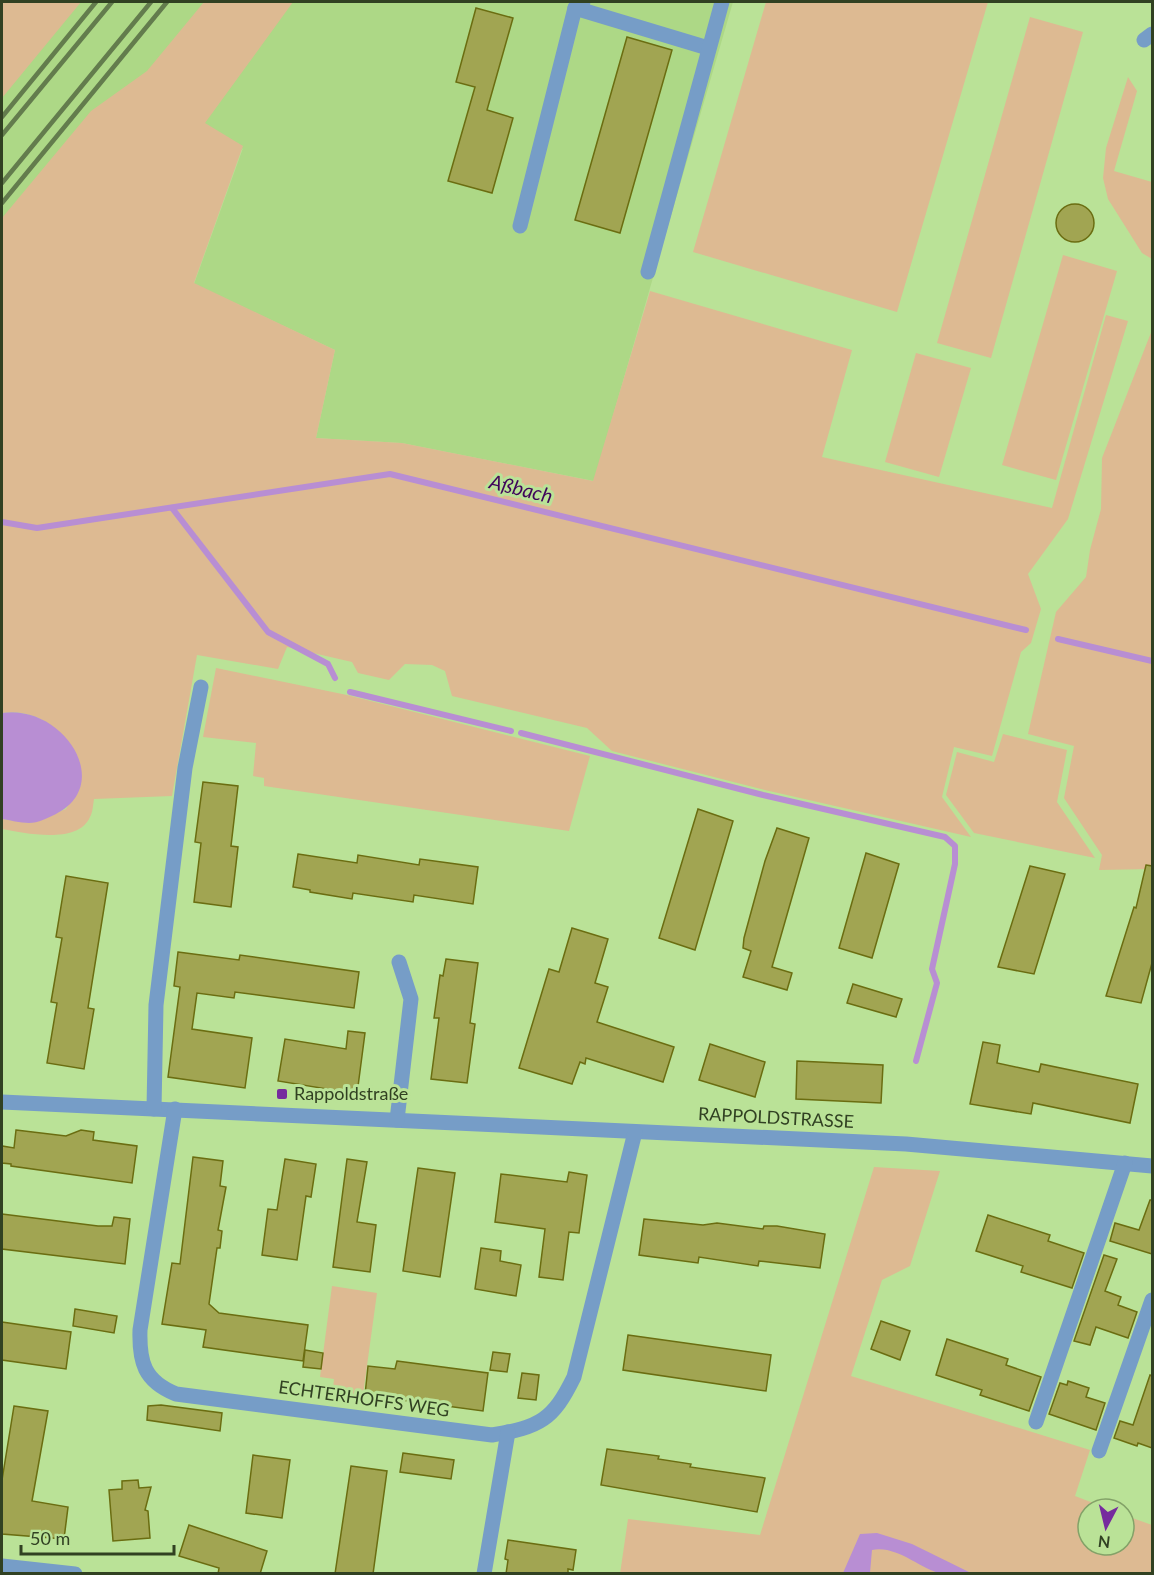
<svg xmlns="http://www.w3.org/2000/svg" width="1154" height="1575" viewBox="0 0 1154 1575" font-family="Lato,sans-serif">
	<rect width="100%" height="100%" fill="#bae297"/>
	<polygon fill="#add886" points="2,2 733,2 594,481 402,443 316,438 335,350 194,284 243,148 2,430"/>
	<g fill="#ddba92">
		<polygon points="2,2 81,2 2,98"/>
		<path d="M204 2H293L205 123 243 146 194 283 335 350 316 438 402 443 593 481 650 291 852 350 822 457 1052 508 1106 315 1128 321 1068 519 1028 574 1041 609 1031 643 1021 652 992 756 954 747 942 797 971 837 765 790 612 751 587 728 452 696 445 671 432 665 405 664 389 680 358 673 352 662 287 647 278 669 197 655 172 796 94 799C93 804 93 812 90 817 78 845 24 833 2 829V819L30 823 66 809 81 779C76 739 43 707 2 713V218L91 111 147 71Z"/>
		<polygon points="766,2 988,2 897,312 693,252"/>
		<polygon points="1030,17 1083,32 991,358 937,343"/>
		<polygon points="1128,77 1137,91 1114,171 1152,182 1152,259 1142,253 1108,199 1103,178 1106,148"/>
		<polygon points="1063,255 1117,271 1056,480 1002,465"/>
		<polygon points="1152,330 1152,869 1099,870 1102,855 1064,798 1074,746 1028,734 1056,612 1086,577 1090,550 1101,509 1102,458"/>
		<polygon points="916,353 971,368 939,477 885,462"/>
		<polygon points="216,668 347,695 590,756 569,831 264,786 264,778 253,776 256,743 203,737"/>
		<polygon points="1003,734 1067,750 1057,802 1095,858 974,833 946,795 957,752 994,762"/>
		<polygon points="874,1167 940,1171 910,1266 882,1280 851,1376 1090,1450 1075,1496 1109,1509 1088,1509 1088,1545 1124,1545 1124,1515 1152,1525 1152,1573 620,1574 628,1519 760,1535"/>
		<polygon points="332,1286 377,1293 362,1402 332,1397 334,1379 320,1377"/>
	</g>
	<g fill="#b88ed3">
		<path d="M2 713C63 704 115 784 56 814 48 818 38 823 29 823 20 823 10 820 2 819Z"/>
		<path d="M877 1533 912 1544 971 1573C962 1574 951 1575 942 1574 920 1569 897 1545 872 1550L870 1573H843L860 1534Z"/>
	</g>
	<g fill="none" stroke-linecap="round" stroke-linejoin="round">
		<g stroke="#b88ed3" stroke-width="6">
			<polyline points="172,508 268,632 328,664 335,678"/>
			<polyline points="2,522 37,528 390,474 1026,630"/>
			<polyline points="1058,639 1152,661"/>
			<polyline points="350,692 511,731"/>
			<polyline points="521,733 763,795 945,837 955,846 955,864 932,969 937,983 916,1061"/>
		</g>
	</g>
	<g fill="#a1a552" stroke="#6b6d11" stroke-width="1.5">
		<polygon points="476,8 513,18 487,110 513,118 492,193 448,181 475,87 456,82"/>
		<polygon points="627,37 672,50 620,233 575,220"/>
		<circle cx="1075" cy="223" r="19"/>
		<polygon points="203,782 238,786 231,846 238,847 231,907 194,902 201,843 195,842"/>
		<polygon points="698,809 733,821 695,950 659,938"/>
		<polygon points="777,828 809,838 772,967 792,973 787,990 743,977 751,951 743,948 744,938 765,861"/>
		<polygon points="866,853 899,864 872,958 839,948"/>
		<polygon points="298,854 357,863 358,855 419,865 420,859 478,867 473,904 414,895 413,902 353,893 352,899 310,892 310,890 293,887"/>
		<polygon points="1146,865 1152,866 1152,963 1141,1003 1106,996 1134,907 1136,908"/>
		<polygon points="1030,866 1065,874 1034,974 998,967"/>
		<polygon points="66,876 108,883 88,1008 94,1009 84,1069 47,1063 57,1003 51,1002 62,938 56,937"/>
		<polygon points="572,928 608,939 595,983 608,987 597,1022 674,1047 663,1082 586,1058 585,1064 580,1062 572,1084 519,1068 549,969 559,972"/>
		<polygon points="178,952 239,960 240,955 359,972 354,1008 235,992 234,998 197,993 192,1029 252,1038 245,1088 168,1077 180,987 174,986"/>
		<polygon points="446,959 478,963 470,1023 475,1024 467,1083 431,1079 439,1018 434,1018 440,975 443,976"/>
		<polygon points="853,984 902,999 896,1017 847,1003"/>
		<polygon points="348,1031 365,1033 357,1094 278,1081 285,1039 346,1049"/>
		<polygon points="983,1042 1000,1045 997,1063 1039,1072 1041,1064 1138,1084 1130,1123 1033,1103 1031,1114 970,1104"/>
		<polygon points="710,1044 765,1062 755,1097 699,1080"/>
		<polygon points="797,1061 883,1065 881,1103 796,1099"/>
		<polygon points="16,1130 66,1136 81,1130 94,1132 93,1140 137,1146 132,1183 11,1166 11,1164 2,1163 2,1146 14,1148"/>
		<polygon points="193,1157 223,1161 220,1186 226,1187 218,1230 222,1231 220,1248 217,1248 209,1304 219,1313 308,1325 303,1361 203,1347 206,1330 162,1324 172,1263 180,1264"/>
		<polygon points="285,1159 316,1164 311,1197 306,1196 297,1260 262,1255 268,1209 277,1210"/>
		<polygon points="347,1159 367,1162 357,1222 376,1225 370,1272 333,1267"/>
		<polygon points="418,1168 455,1173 440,1277 403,1271"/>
		<polygon points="569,1172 587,1175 579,1233 569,1232 563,1280 539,1277 545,1229 495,1222 501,1174 567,1182"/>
		<polygon points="1150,1200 1152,1200 1152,1254 1110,1241 1115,1223 1139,1230"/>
		<polygon points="2,1214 98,1226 112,1226 114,1217 130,1219 125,1264 2,1249"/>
		<polygon points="988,1215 1050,1235 1048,1241 1084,1253 1072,1288 1021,1272 1023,1266 976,1251"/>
		<polygon points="644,1219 703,1225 717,1223 763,1229 764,1226 777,1226 825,1234 820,1268 759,1261 758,1266 699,1257 698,1263 639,1255"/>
		<polygon points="481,1248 501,1251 500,1261 521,1265 516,1296 475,1289"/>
		<polygon points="1104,1255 1117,1259 1105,1291 1121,1297 1118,1305 1137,1312 1128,1338 1096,1327 1090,1345 1074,1341"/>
		<polygon points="75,1309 117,1316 114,1333 73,1326"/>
		<polygon points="881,1321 910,1331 900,1360 871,1349"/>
		<polygon points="2,1322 71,1332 66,1369 2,1360"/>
		<polygon points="628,1335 771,1355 766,1391 623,1370"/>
		<polygon points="947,1339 1008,1359 1006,1365 1041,1377 1029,1411 980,1395 982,1390 936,1375"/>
		<polygon points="305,1350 323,1353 321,1369 303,1367"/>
		<polygon points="493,1352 510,1354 507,1372 490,1370"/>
		<polygon points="397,1361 488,1373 483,1411 365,1395 368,1366 395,1369"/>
		<polygon points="522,1373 539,1375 536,1400 518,1398"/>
		<polygon points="1150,1375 1152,1376 1152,1448 1138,1443 1137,1446 1114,1438 1120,1421 1133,1425"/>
		<polygon points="1068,1381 1089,1388 1086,1397 1105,1403 1096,1430 1049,1414 1060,1383 1067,1385"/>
		<polygon points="161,1405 222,1413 220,1431 147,1420 148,1406"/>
		<polygon points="14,1406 48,1411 32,1501 68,1507 64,1539 2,1534 2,1480"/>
		<polygon points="607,1449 659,1456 658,1459 691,1464 690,1467 765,1478 757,1512 601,1485"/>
		<polygon points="403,1453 454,1460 451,1479 400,1472"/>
		<polygon points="253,1455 290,1460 282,1518 246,1513"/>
		<polygon points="351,1466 387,1471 373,1574 335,1574"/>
		<polygon points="138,1480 139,1488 151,1487 145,1510 148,1511 150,1538 113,1541 109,1490 122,1489 122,1481"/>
		<polygon points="189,1525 267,1551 260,1574 218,1574 219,1568 179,1556"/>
		<polygon points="508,1540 576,1550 573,1570 568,1569 568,1574 506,1574 508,1560 505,1559"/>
	</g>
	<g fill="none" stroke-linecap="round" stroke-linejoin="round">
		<g stroke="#769dc7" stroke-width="15">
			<polyline points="575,8 708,48"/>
			<polyline points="1144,40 1152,34"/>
			<polyline points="520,226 575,8 583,2"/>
			<polyline points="648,272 722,2"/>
			<polyline points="2,1102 906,1144 1152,1166"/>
			<polyline points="154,1109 156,1005 185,768 201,687"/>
			<path d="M175 1109 140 1330C139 1362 144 1381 176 1394L492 1435C540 1427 553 1420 574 1377L635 1132"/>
			<polyline points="397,1120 411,999 399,962"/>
			<polyline points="1036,1422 1125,1163"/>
			<polyline points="1099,1451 1152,1300"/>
			<polyline points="2,1566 75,1574"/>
			<polyline points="484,1574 508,1432"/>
		</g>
		<g stroke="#637c4d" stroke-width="4.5">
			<polyline points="2,117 96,2"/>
			<polyline points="2,135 112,2"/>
			<polyline points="2,183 151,2"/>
			<polyline points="2,203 167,2"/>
		</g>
	</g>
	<rect fill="#762b9e" stroke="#bae297" stroke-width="2" x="276" y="1088" width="12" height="12" rx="3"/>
	<g text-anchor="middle" stroke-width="6" stroke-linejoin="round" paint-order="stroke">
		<g font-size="18" fill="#314122" stroke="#bae297" text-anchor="start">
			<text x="294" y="1100">Rappoldstraße</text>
		</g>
		<g font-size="18" fill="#314122" stroke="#bae297">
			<text transform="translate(776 1118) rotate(3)" y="6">RAPPOLDSTRASSE</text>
			<text transform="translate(364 1399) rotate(8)" y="6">ECHTERHOFFS WEG</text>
		</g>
		<g font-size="20" font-style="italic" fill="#3f045a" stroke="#bae297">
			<text transform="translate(521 489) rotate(14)" y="7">Aßbach</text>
		</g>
	</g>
	<rect width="1154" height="1575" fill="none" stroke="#314122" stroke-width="6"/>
	<g transform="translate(1106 1527) rotate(187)"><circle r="28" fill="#bae297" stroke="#83a268" stroke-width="1.5"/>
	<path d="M0-4.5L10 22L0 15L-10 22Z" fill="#762b9e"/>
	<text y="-9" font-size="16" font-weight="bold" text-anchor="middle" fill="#314122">N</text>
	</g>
	<path d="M21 1545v9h153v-9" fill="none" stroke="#314122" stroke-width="3"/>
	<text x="30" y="1545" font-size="18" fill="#314122" stroke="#bae297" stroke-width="4.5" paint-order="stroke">50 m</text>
</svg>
